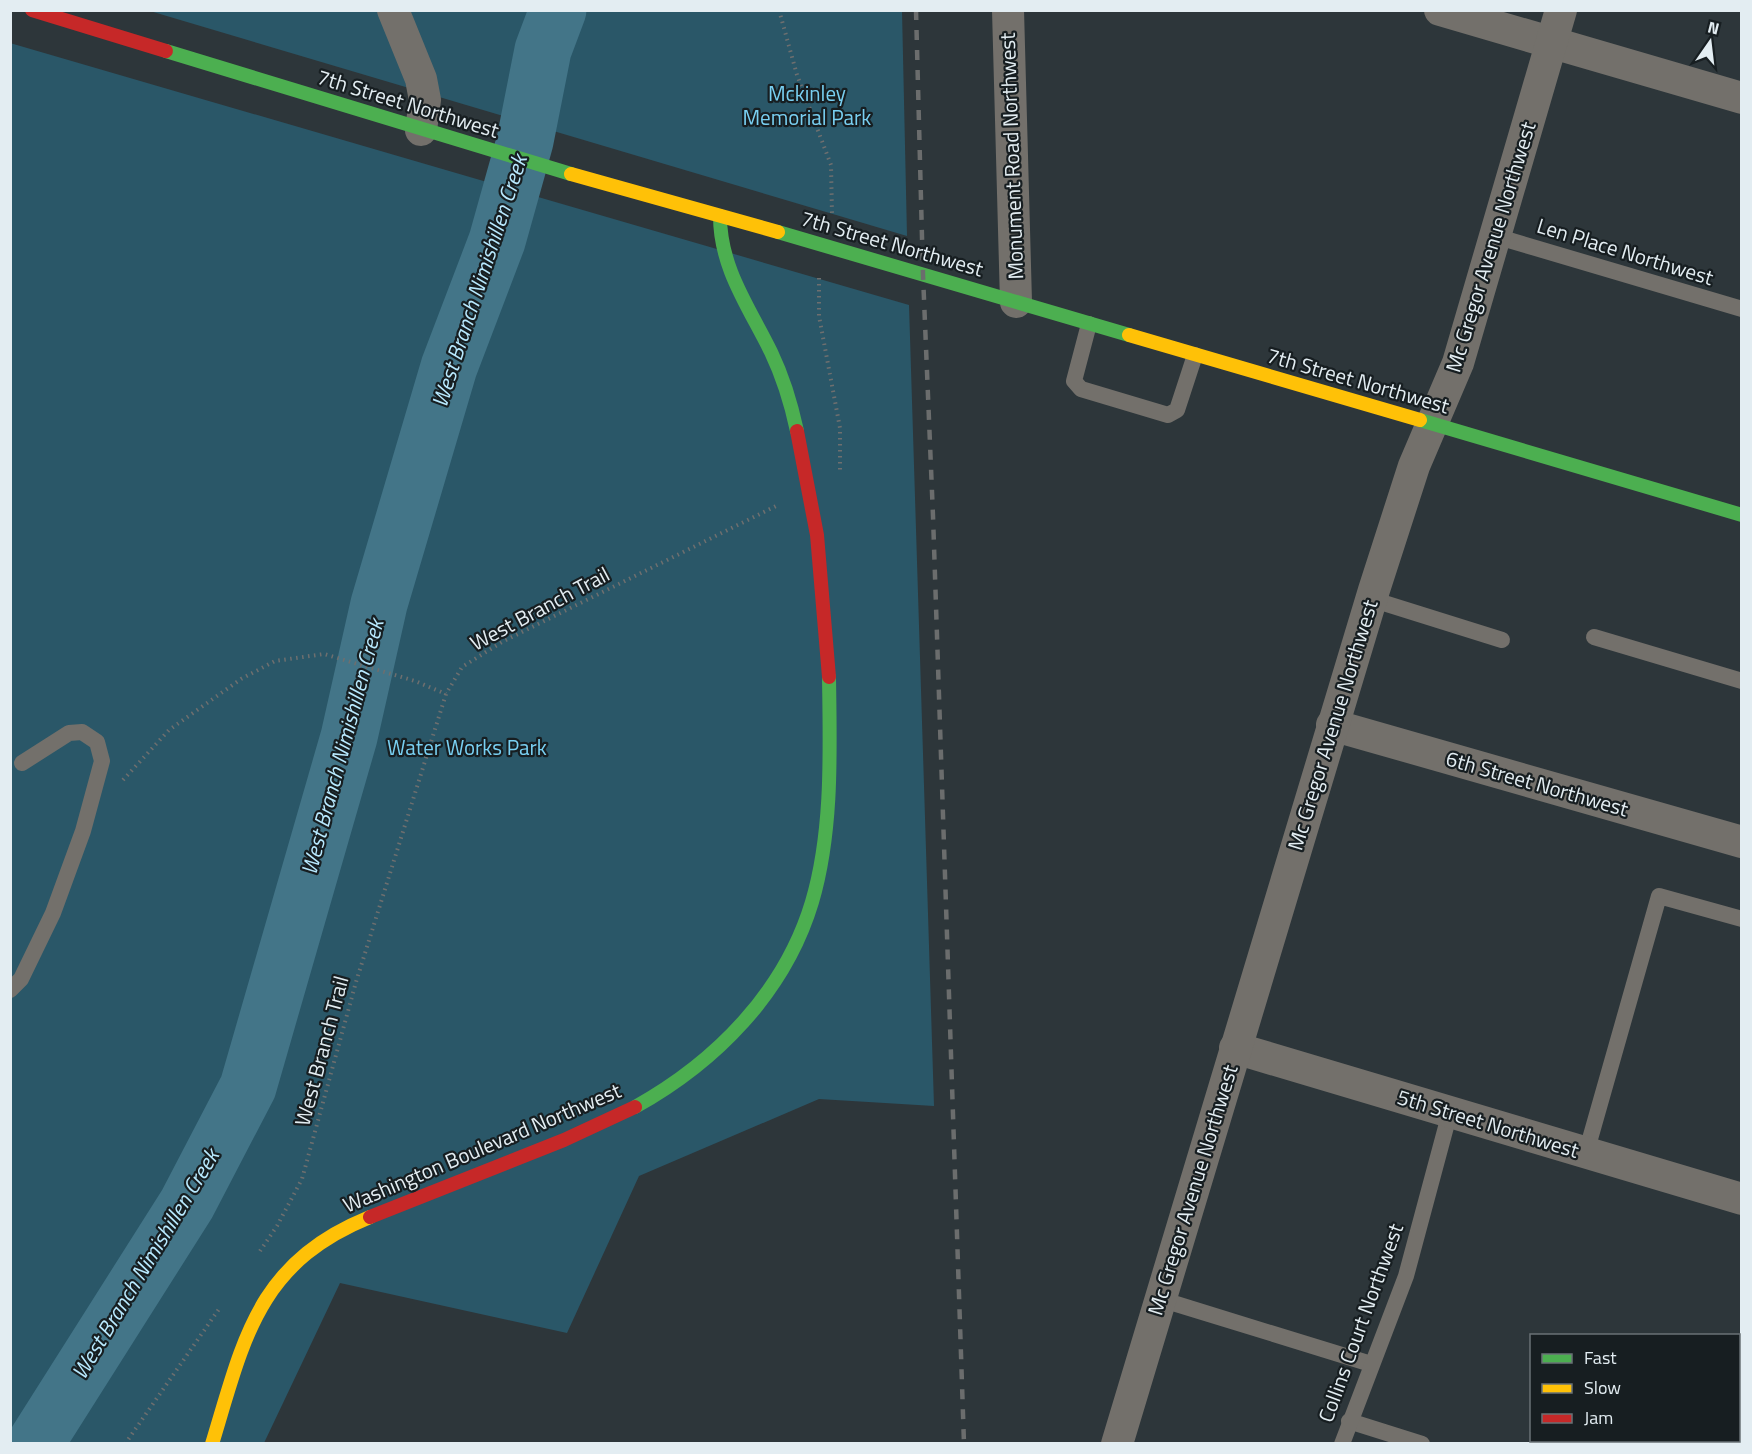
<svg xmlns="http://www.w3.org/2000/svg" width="1752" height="1454" viewBox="0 0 1752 1454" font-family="'Titillium Web',sans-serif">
	<rect width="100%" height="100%" fill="#2d363a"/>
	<g fill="#2a5768">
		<polygon points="150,11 902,11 907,236"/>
		<polygon points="10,43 909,305 934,1106 819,1099 639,1176 567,1333 340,1283 264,1443 11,1443"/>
	</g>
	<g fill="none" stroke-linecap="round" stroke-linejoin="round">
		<polyline stroke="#437588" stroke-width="57" points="35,1444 187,1204 248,1087 349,737 379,604 449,367 497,241 525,141 543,50 558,10"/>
		<g stroke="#6e6f6f" stroke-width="4" stroke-dasharray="1.5 4.5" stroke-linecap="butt">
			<polyline points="779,10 797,75 831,165 832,215"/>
			<polyline points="819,278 819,316 840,428 840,472"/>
			<polyline points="123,780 169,730 241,679 275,661 324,654 415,681 446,694"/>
			<polyline points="260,1251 277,1226 302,1179 356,982 446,694 462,667 502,642 778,505"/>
			<polyline points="125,1444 219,1309"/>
		</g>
		<g stroke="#73706b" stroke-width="16">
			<polyline points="1495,236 1742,309"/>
			<polyline points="1089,324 1074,381 1081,389 1168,415 1177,410 1195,355"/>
			<polyline points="1371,599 1502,640"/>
			<polyline points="1594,637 1742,681"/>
			<polyline points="10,990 21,979 53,913 83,831 102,761 97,742 82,732 69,733 22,763"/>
			<polyline points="1586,1153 1659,896 1742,919"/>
			<polyline points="1160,1299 1371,1364"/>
			<polyline points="1349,1421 1422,1444"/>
			<polyline points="1342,1444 1406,1276 1450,1112"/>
		</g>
		<g stroke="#73706b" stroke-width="32">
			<polyline points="393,10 421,79 425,100 421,130"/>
			<polyline points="1008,10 1016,302"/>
			<polyline points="1440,10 1742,98"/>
			<polyline points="1332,725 1742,842"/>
			<polyline points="1235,1048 1742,1199"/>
			<polyline points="1117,1444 1374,590 1414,466 1458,363 1561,10"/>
		</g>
		<g stroke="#4caf50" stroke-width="14">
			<polyline points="166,51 571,174"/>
			<path d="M720 216C720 268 749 307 771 352 783 377 791 403 797 431"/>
			<polyline points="778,232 1129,335"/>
			<polyline points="1420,420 1742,515"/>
			<path d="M635 1107C716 1062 785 992 812 902 833 831 830 750 829 677"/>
		</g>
		<g stroke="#ffc107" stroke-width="14">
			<polyline points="571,174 778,232"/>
			<polyline points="1129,335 1420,420"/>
			<path d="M212 1444C244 1339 257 1263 370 1217"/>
		</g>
		<g stroke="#c62828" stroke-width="14">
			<polyline points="32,10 166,51"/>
			<polyline points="797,431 817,535 829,677"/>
			<polyline points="370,1217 564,1140 635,1107"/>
		</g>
		<polyline stroke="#6b6d6d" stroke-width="4.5" stroke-dasharray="10 10" stroke-linecap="butt" points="916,10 923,275 933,516 964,1444"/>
	</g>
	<g text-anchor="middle" stroke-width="4.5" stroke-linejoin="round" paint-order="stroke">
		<g font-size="21" fill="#79d0f2" stroke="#171e21">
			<text x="807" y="101">Mckinley<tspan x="807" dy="24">Memorial Park</tspan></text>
			<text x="467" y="755">Water Works Park</text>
		</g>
		<g font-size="21" fill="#e3edf2" stroke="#171e21">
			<text transform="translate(408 104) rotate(17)" y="7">7th Street Northwest</text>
			<text transform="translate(1012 156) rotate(-92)" y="7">Monument Road Northwest</text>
			<text transform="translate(892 244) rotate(16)" y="7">7th Street Northwest</text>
			<text transform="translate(1491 247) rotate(-73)" y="7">Mc Gregor Avenue Northwest</text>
			<text transform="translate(1625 252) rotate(17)" y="7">Len Place Northwest</text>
			<text transform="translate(1358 381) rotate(16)" y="7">7th Street Northwest</text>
			<text transform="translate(540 609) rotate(-28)" y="7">West Branch Trail</text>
			<text transform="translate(1333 725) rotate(-73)" y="7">Mc Gregor Avenue Northwest</text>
			<text transform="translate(1537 784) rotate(16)" y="7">6th Street Northwest</text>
			<text transform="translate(322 1051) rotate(-75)" y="7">West Branch Trail</text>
			<text transform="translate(1488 1124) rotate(17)" y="7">5th Street Northwest</text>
			<text transform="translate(482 1148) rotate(-23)" y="7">Washington Boulevard Northwest</text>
			<text transform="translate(1193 1190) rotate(-73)" y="7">Mc Gregor Avenue Northwest</text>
			<text transform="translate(1361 1323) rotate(-70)" y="7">Collins Court Northwest</text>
		</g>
		<g font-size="22" font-style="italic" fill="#b9eaff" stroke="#171e21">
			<text transform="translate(479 281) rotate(-72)" y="8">West Branch Nimishillen Creek</text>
			<text transform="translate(342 747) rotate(-75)" y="8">West Branch Nimishillen Creek</text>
			<text transform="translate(145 1264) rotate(-59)" y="8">West Branch Nimishillen Creek</text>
		</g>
	</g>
	<rect width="1752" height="1454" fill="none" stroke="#e3edf2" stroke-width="24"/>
	<rect x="1530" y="1334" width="210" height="108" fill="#171e21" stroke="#697175" stroke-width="1.5"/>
	<rect x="1542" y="1354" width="30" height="9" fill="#4caf50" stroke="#697175" stroke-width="1.5"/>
	<text x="1584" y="1364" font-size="18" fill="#e3edf2">Fast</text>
	<rect x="1542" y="1384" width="30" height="9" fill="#ffc107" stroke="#697175" stroke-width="1.5"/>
	<text x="1584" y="1394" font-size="18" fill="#e3edf2">Slow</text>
	<rect x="1542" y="1414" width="30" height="9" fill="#c62828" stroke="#697175" stroke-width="1.5"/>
	<text x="1584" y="1424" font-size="18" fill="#e3edf2">Jam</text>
	<g transform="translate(1710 42) rotate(14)" stroke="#171e21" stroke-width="4.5" paint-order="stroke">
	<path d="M0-4.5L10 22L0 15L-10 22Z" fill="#e3edf2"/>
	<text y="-9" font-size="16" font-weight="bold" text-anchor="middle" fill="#e3edf2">N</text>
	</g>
</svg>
